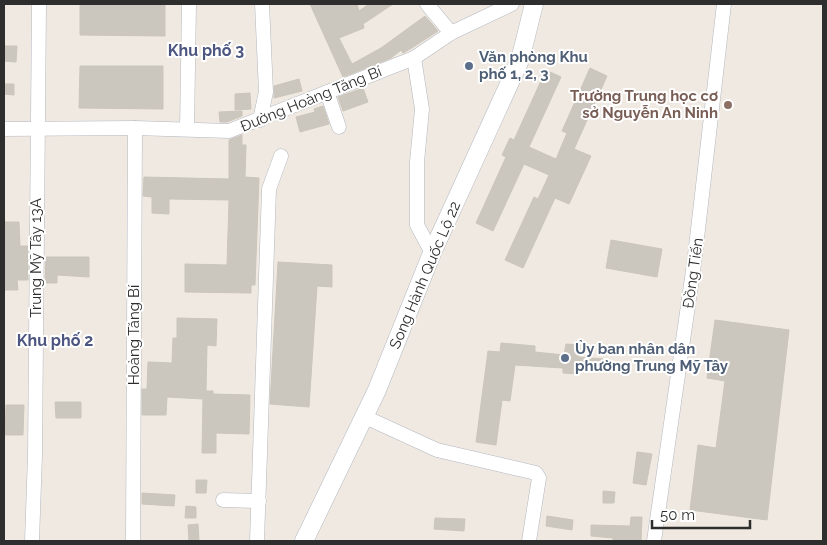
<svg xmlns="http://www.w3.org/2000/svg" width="827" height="545" viewBox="0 0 827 545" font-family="Raleway,sans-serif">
	<rect width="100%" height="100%" fill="#efe9e1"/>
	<g fill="#cbc7bf" stroke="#cbc5ba">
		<polygon points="80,4 165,4 165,36 80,35"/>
		<polygon points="310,4 357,4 359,11 369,4 393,4 363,24 364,28 339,38 352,64 381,48 425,16 438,31 410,49 403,53 401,50 391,58 343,77"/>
		<polygon points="4,46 17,46 16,62 4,61"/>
		<polygon points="80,66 163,66 163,109 79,108"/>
		<polygon points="590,68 607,76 574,149 591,156 569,204 555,198 523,268 505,260 534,197 538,199 549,175 524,164 493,231 476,223 506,157 502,155 510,138 514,140 546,70 561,77 529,147 556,159 567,133 562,131"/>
		<polygon points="299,79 302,91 274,98 274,86"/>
		<polygon points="4,84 14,84 14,95 4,94"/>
		<polygon points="363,88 368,102 343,111 338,97"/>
		<polygon points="250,93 251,109 235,110 235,94"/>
		<polygon points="323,106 329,124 300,132 296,117 315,112 314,109"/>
		<polygon points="242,111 242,116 227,122 220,122 219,112"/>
		<polygon points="242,135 242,145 246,145 245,177 259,178 255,285 251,285 251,293 185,292 185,264 227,265 229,200 169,199 169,214 152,213 152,197 143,196 144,177 229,179 229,140"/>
		<polygon points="4,222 19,222 20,246 28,246 28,280 17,280 18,290 4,290"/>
		<polygon points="611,240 662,249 657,277 606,268"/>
		<polygon points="46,257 89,257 89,277 57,275 57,283 45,283"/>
		<polygon points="278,262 332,265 332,287 317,286 309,407 270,404"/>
		<polygon points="177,318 217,319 216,346 207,345 206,391 213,391 213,394 250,395 249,434 216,433 216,453 202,453 203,399 167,397 166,415 142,415 142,389 147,389 148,362 172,363 173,338 177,338"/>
		<polygon points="715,320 789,330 767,520 690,510 698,445 716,448 725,381 707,378"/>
		<polygon points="501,343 535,346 535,352 564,355 566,344 580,345 579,357 603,359 602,372 578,370 578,374 563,373 563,368 515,365 510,401 502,400 496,445 476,442 488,351 500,352"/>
		<polygon points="55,402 81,402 81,418 56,418"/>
		<polygon points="6,405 24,405 23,435 5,435"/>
		<polygon points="637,452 652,454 646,485 633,483"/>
		<polygon points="196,480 207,480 206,493 196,493"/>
		<polygon points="603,491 615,492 614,503 603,503"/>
		<polygon points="142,493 175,495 174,506 142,504"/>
		<polygon points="186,506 196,507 196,518 185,518"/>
		<polygon points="547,516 573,520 572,530 546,526"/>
		<polygon points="631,517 642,517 641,541 613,541 613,538 591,536 591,525 630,526"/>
		<polygon points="435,518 465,519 464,531 434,529"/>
		<polygon points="198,524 199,541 189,541 188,525"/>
	</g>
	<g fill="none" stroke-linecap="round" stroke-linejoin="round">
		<defs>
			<g id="minor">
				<polyline points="427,4 451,33"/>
				<polyline points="414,58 422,109 417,162 417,225 432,253"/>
				<polyline points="327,92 339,127"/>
				<polyline points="260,120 266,92 262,4"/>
				<polyline points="4,129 135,128 229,131 414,58 451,33 512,4"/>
				<polyline points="187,129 189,4"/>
				<polyline points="365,417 437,450 536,473 539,478 529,541"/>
				<polyline points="223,500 259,501"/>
				<polyline points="32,541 35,455 39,4"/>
				<polyline points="133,541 135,128"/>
				<polyline points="257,541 269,189 281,156"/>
				<polyline points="654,541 694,264 724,4"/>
			</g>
			<polyline id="tertiary" points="304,541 377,390 432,253 520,60 534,4"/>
		</defs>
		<use href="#minor" stroke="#b4b7c1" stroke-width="15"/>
		<use href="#tertiary" stroke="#b4b7c1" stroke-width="19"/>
		<use href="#minor" stroke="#fff" stroke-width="14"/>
		<use href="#tertiary" stroke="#fff" stroke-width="18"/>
	</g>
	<g fill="#5c6f8a" stroke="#fff" stroke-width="2">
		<circle cx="469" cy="66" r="5"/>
		<circle cx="565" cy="358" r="5"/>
	</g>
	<circle fill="#8d6e63" stroke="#fff" stroke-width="2" cx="728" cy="105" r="5"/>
	<g text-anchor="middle" stroke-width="4" stroke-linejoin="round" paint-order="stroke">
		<g font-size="15" font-weight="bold" fill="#4e5e75" stroke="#fff" text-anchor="start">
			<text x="479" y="62">Văn phòng Khu<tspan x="479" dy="17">phố 1, 2, 3</tspan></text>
			<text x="575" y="354">Ủy ban nhân dân<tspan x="575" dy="17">phường Trung Mỹ Tây</tspan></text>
		</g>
		<g font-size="15" font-weight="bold" fill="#785e54" stroke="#fff" text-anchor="end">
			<text x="718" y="101">Trường Trung học cơ<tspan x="718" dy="17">sở Nguyễn An Ninh</tspan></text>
		</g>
		<g font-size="15" fill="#2e2e2e" stroke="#fff">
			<text transform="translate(311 99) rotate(-22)" y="5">Đường Hoàng Tăng Bí</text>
			<text transform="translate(36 258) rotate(-90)" y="5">Trung Mỹ Tây 13A</text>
			<text transform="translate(693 273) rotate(-82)" y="5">Đồng Tiến</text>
			<text transform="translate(425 275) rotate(-67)" y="5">Song Hành Quốc Lộ 22</text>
			<text transform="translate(134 335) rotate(-90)" y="5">Hoàng Tăng Bí</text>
		</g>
		<g font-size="16" font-weight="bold" fill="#4d5680" stroke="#fff">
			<text x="206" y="56">Khu phố 3</text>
			<text x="55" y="346">Khu phố 2</text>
		</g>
	</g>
	<rect width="827" height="545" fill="none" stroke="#2e2e2e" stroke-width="10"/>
	<path d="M652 520v8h98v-8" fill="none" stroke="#2e2e2e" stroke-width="2.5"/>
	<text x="660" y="520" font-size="15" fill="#2e2e2e" stroke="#ffffff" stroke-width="4" paint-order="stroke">50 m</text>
</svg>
